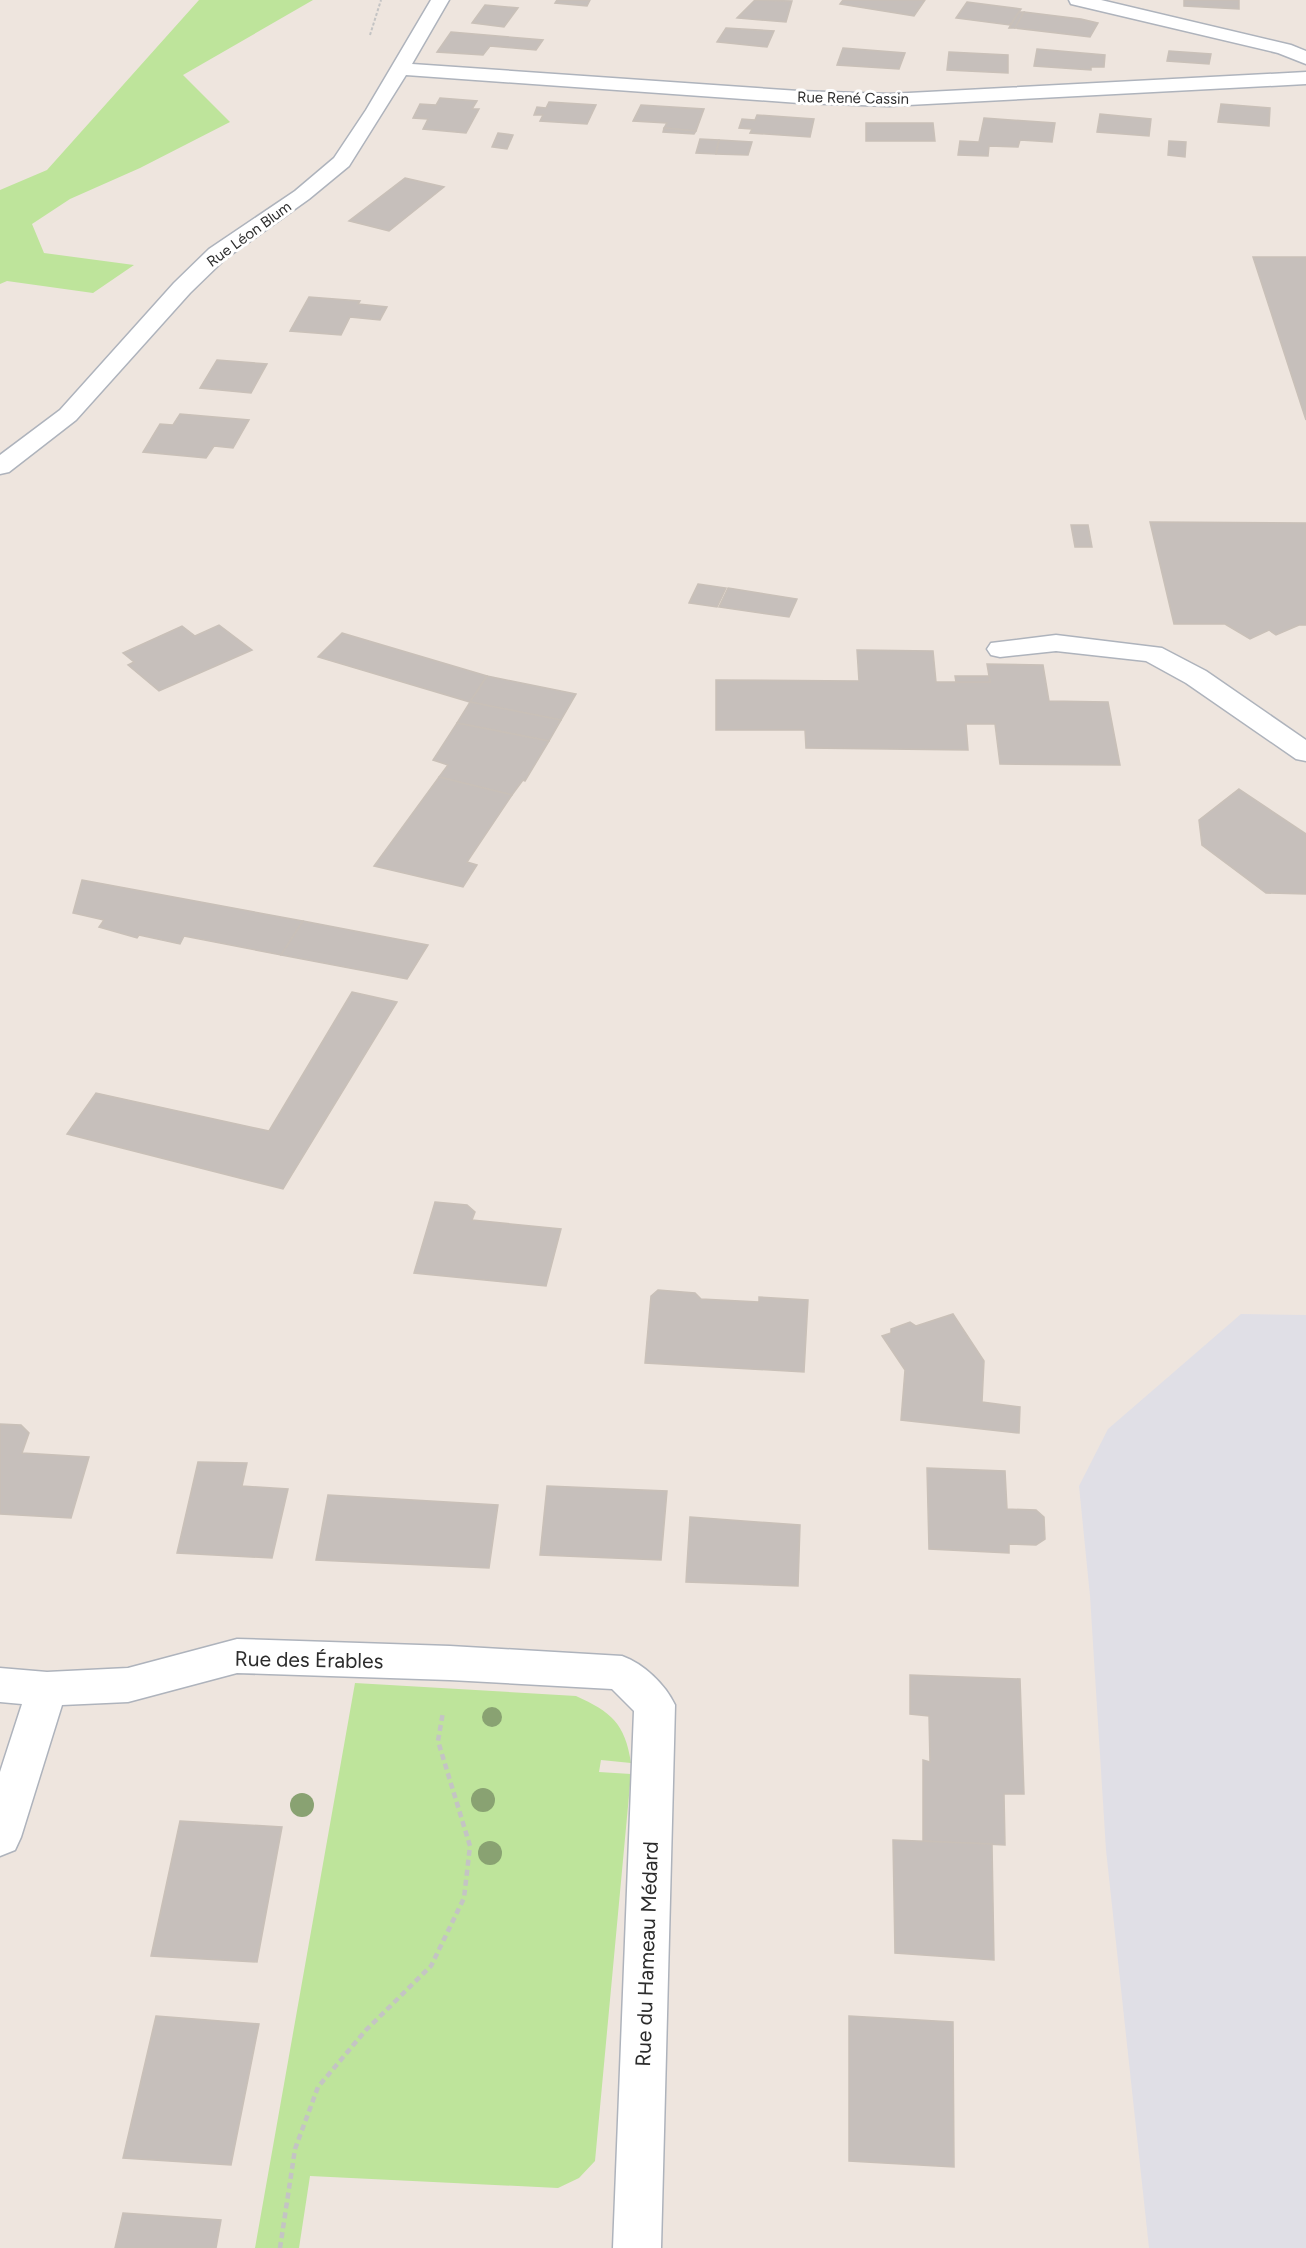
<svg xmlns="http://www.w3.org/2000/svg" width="1306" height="2248" viewBox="0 0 1306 2248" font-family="Figtree,sans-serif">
	<rect width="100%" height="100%" fill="#eee5de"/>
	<polygon fill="#e0dfe6" points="1241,1314 1306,1315 1306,2248 1149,2248 1106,1850 1090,1596 1079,1486 1108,1429"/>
	<g fill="#bee49b">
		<polygon points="199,0 313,0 183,75 230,122 140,168 70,199 32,224 44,253 134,265 93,293 7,281 0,284 0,190 47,170"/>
		<path d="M355 1683 576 1696C611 1712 625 1723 631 1763L601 1760 599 1772 631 1774 595 2161 579 2178 558 2188 310 2176 299 2248H255Z"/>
	</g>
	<g fill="#c6bfbb" stroke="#c9c0b8" stroke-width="1.5">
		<polygon points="557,0 590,0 587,6 555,3"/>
		<polygon points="755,0 792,1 786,22 737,18"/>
		<polygon points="843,0 925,0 914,16 840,4"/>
		<polygon points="1184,0 1239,0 1239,9 1184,6"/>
		<polygon points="967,2 1021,9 1010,25 956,18"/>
		<polygon points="485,5 518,8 504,27 472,23"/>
		<polygon points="1019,12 1024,12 1015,28 1009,28"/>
		<polygon points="1024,12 1081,19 1098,23 1090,37 1015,28"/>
		<polygon points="726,28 774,31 767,47 717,42"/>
		<polygon points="451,32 498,36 543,40 536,50 490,46 483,55 437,52"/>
		<polygon points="843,48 905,53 899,69 837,65"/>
		<polygon points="1037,49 1105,55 1104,67 1091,67 1091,70 1034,66"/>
		<polygon points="1169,51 1211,54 1209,64 1167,61"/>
		<polygon points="949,52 1008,55 1008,73 947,70"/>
		<polygon points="440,98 477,101 472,109 479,109 466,133 423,129 428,119 413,118 420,104 436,105"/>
		<polygon points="549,102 596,105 587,124 540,121 543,115 534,115 537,107 546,108"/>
		<polygon points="1221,104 1270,108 1269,126 1218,122"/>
		<polygon points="641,105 704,109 696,131 664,128 667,123 633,121"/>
		<polygon points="1100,114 1151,119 1149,136 1097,132"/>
		<polygon points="757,115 814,119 810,137 750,133 752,129 739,128 742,119 755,120"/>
		<polygon points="984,118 1055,123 1052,142 1020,140 1018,147 989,146 988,156 958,155 960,141 979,142"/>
		<polygon points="866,123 933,123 935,141 866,141"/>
		<polygon points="664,128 696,131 694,134 663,132"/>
		<polygon points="498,133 513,135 507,149 492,147"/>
		<polygon points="700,139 719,140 716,154 696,153"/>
		<polygon points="719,140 752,142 748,155 716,154"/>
		<polygon points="1169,141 1186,142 1185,157 1168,155"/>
		<polygon points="405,178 444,187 389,231 349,221"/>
		<polygon points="1253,257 1306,257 1306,420"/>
		<polygon points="309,297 360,301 358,304 387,307 380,320 350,317 341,335 290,331"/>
		<polygon points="217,360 267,364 251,393 200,388"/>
		<polygon points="180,414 249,420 233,448 214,446 206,458 143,452 160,424 173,425"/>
		<polygon points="1150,522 1306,523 1306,625 1299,625 1276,635 1269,630 1250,639 1225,624 1174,624"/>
		<polygon points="1071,525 1088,525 1092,547 1075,547"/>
		<polygon points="698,584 726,588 717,607 689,603"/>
		<polygon points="728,588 797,599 789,617 719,607"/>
		<polygon points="219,625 252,650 159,691 128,665 134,662 123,653 182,626 195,636"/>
		<polygon points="342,633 487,676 470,702 318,657"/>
		<polygon points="857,650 933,651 936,682 990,682 987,664 1043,665 1049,701 1108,702 1120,765 1000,764 995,724 966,724 968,750 806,748 805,730 716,730 716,680 859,681"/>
		<polygon points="487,676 576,694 561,720 470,702"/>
		<polygon points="955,676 989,676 990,682 956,682"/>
		<polygon points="470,702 561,720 549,741 457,723"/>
		<polygon points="457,723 549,741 525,781 523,780 512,795 439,777 448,765 433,760"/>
		<polygon points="439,777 512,795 467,862 477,865 463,887 374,866"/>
		<polygon points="1239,789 1306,834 1306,894 1266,893 1202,845 1199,820"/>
		<polygon points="82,880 303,921 281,955 184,936 180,944 139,935 137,938 99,927 104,920 73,913"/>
		<polygon points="303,921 428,945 407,979 281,955"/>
		<polygon points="352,992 397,1002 283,1189 67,1134 96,1093 269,1131"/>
		<polygon points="435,1202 467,1205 475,1212 472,1220 561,1229 546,1286 414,1273"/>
		<polygon points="658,1290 695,1293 701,1299 759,1302 759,1297 808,1300 804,1372 645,1363 651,1296"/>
		<polygon points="953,1314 984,1361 982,1402 1020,1407 1019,1433 901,1420 905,1370 882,1336 891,1333 891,1329 910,1322 916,1326"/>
		<polygon points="0,1424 21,1425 29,1433 22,1453 89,1457 71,1518 0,1514"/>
		<polygon points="198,1462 247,1463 242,1486 288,1489 272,1558 177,1553"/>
		<polygon points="927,1468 1005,1471 1007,1509 1036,1510 1044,1517 1045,1539 1036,1545 1009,1544 1009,1553 929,1549"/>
		<polygon points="547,1486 667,1491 661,1560 540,1555"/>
		<polygon points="328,1495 498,1505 489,1568 316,1560"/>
		<polygon points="690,1517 800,1525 798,1586 686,1582"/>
		<polygon points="910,1675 1020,1679 1024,1794 1004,1794 1005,1845 923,1841 923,1760 930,1762 929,1716 910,1714"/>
		<polygon points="180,1821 282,1827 257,1962 151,1956"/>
		<polygon points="893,1840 992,1844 994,1960 895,1953"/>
		<polygon points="156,2016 259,2024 231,2165 123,2158"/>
		<polygon points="849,2016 953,2022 954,2167 849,2161"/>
		<polygon points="123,2213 221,2220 216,2248 115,2248"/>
	</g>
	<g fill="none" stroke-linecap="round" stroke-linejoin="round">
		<defs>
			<g id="minor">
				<polygon points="431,0 449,0 412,64 799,91 889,94 1306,72 1306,84 889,106 799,103 406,75 349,166 309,199 225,259 190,293 76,420 9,472 0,474 0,455 60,410 174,283 209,249 295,191 334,158 366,110"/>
				<polygon points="1069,0 1101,0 1291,45 1306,51 1306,64 1278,53 1071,4"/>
				<polygon points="1056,635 1162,648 1206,671 1306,740 1306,761 1296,759 1186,683 1146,661 1056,651 1000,657 991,655 987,649 991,643"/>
				<path d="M237 1639 450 1646 622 1656C644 1664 665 1684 675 1705L661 2248H613L634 1711 612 1689 450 1680 237 1673 128 1702 62 1705 21 1837 15 1850 0 1856V1772L22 1704 0 1702V1668L47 1672 128 1668Z"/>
			</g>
		</defs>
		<use href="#minor" stroke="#aeb3bc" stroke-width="3"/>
		<polyline stroke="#c4c4c4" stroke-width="2" stroke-dasharray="3 2" stroke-linecap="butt" points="370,35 381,0"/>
		<polyline stroke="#c4c4c4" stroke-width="4.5" stroke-dasharray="6 4" stroke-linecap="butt" points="280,2248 295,2149 318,2087 366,2030 431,1966 464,1898 470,1846 438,1741 443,1712"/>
		<use href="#minor" fill="#fff" fill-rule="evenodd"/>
	</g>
	<g fill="#89a272">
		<circle cx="492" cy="1717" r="10"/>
		<circle cx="483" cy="1800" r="12"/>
		<circle cx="302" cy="1805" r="12"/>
		<circle cx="490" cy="1853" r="12"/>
	</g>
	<g text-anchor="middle" stroke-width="6" stroke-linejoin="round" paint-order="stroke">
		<g font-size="15" fill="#2c2c2c" stroke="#fff">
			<text transform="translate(853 98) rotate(1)" y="5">Rue René Cassin</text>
			<text transform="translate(249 234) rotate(-36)" y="5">Rue Léon Blum</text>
		</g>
		<g font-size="21" fill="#2c2c2c" stroke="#fff">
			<text transform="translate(309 1660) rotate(1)" y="7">Rue des Érables</text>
			<text transform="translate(647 1954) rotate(-88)" y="7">Rue du Hameau Médard</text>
		</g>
	</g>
</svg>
